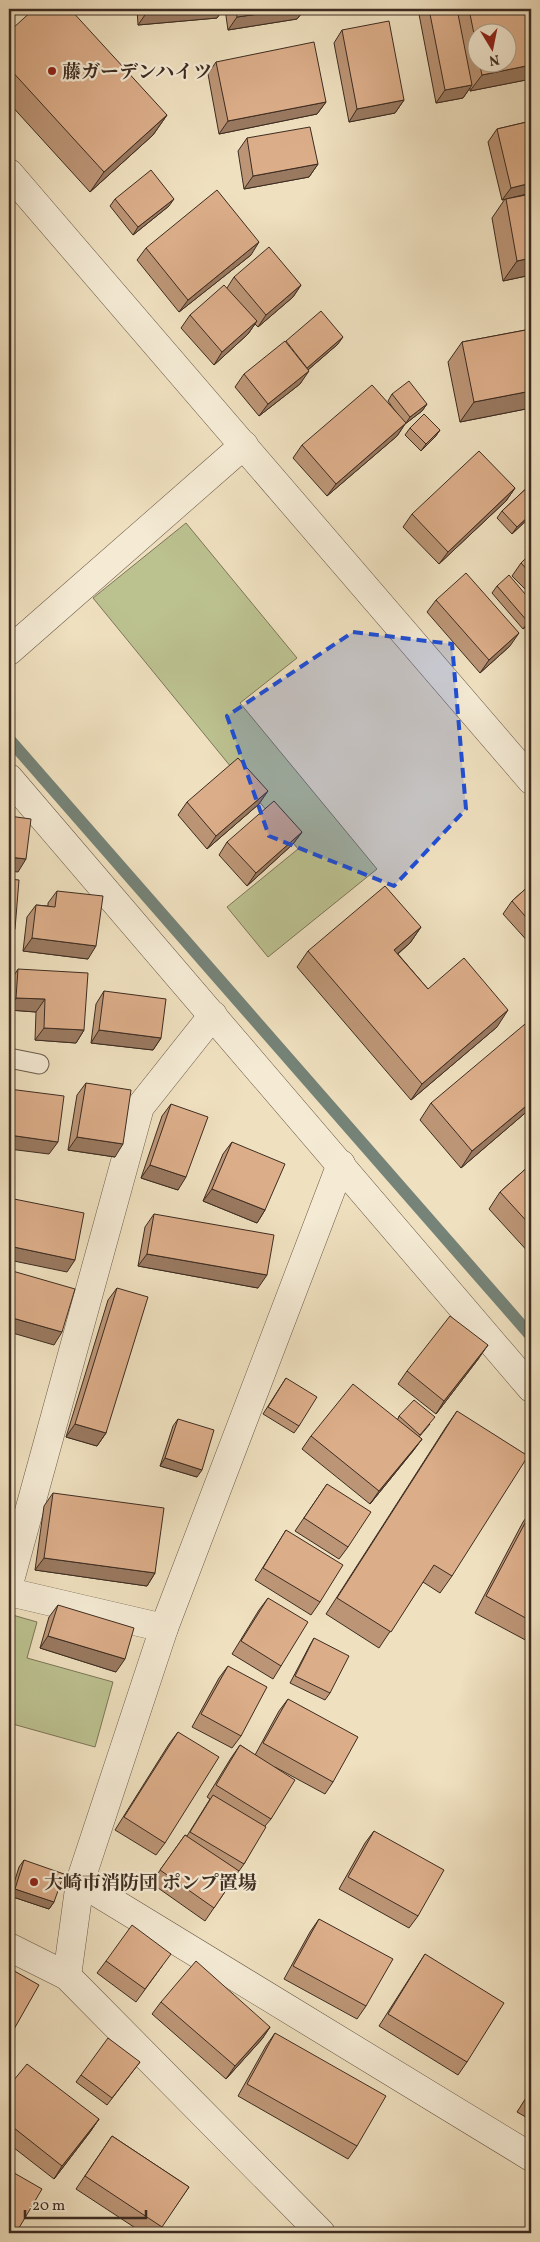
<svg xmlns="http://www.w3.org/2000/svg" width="540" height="2242" viewBox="0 0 540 2242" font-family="Vollkorn,'Noto Serif JP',serif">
	<rect width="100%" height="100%" fill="#efe0bf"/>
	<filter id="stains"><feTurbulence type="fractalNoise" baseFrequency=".004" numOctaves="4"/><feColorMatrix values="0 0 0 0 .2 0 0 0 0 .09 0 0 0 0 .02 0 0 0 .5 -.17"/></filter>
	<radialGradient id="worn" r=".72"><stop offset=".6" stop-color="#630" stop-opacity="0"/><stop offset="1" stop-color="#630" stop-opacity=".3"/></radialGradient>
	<g fill="#bcc190" stroke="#7c7658">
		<polygon points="186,523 297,658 240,703 377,869 268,957 227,907 298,849 93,598"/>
		<polygon points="9,1614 37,1622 27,1658 113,1682 95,1747 9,1723"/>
	</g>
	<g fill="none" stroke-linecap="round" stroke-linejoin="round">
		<polyline stroke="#758378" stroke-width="12" points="9,739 531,1336"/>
		<defs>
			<polyline id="lane" points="9,1058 39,1064"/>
			<g id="street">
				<polyline points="9,173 531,780"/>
				<polyline points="9,651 244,445"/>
				<polyline points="9,778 531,1388"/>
				<polyline points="9,1584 140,1107 213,1015"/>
				<polyline points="9,1592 164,1628"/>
				<polyline points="80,1882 531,2157"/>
				<polyline points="9,1947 67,1976 321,2233"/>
				<polyline points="67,1976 80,1882 164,1628 341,1164"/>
			</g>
		</defs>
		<use href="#lane" stroke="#6a5948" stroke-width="21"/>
		<use href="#street" stroke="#6a5948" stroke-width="29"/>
		<use href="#lane" stroke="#f5ebd5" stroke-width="19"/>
		<use href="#street" stroke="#f5ebd5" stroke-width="28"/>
	</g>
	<g fill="#bc9576" stroke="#3d2c21" fill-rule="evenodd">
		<polygon points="137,9 223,9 217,18 138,25"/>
		<polygon points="225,9 305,9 297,19 228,30"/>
		<path d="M418 9H457L458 12 460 9H531V79L470 91V88L463 98 436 103ZM478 32H508V62H478Z"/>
		<polygon points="9,26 12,29 167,115 153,135 90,192 9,103"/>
		<polygon points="342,30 404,100 395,113 349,122 334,43"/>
		<polygon points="216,62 326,102 317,114 219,134 208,74"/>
		<polygon points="531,121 531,193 521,196 531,275 503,281 492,218 505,199 502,200 488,142 497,129"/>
		<polygon points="247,138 318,164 309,177 244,189 238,151"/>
		<polygon points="115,199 169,206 133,235 110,206"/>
		<polygon points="146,248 251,255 179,312 137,260"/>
		<polygon points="234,277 301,285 293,297 258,327 255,324 248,334 214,365 181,328 190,315 227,288"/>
		<polygon points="531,329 531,408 460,422 448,362 462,342"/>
		<polygon points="338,344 308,370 300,384 259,416 235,387 244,374"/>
		<polygon points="392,394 427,404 422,411 405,424 397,436 327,496 293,458 302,445 396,412 388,401"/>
		<polygon points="410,428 440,430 435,437 421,451 405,435"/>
		<polygon points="531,484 531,516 512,534 497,518 502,511"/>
		<polygon points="515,488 506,501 439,564 403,527 412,514"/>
		<polygon points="531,553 531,595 512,576 521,563"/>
		<polygon points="497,586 531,622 523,629 492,593"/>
		<polygon points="436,600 510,646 480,673 427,612"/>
		<polygon points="187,802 259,804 207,849 178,815"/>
		<polygon points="302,832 293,844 247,886 219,855 227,842"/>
		<polygon points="531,884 531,945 503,914 512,901"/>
		<polygon points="57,891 88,959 23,951 27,917 36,905 48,906 48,903"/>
		<polygon points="421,927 410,943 398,954 428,989 497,1027 411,1100 297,967 308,951"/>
		<polygon points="18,969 84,1030 76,1043 35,1040 36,1012 9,1010 10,982"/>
		<polygon points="104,991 161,1038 153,1050 91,1043 96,1004"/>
		<polygon points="86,1083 115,1157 68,1150 77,1095"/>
		<polygon points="431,1103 531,1108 461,1168 420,1120"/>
		<polygon points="171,1104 178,1190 141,1178 162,1116"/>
		<polygon points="232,1142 265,1210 257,1223 203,1201 223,1154"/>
		<polygon points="531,1164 531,1255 489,1209 500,1192"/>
		<polygon points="154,1214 258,1288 138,1266 145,1227"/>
		<polygon points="117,1288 106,1433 97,1446 66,1437 108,1300"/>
		<polygon points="479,1358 436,1414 398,1384 407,1371"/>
		<polygon points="286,1378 299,1426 294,1433 263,1414"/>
		<polygon points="457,1411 452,1576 440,1593 423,1582 379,1648 326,1614 446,1427"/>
		<polygon points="399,1416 430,1424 419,1437 422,1439 413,1451 370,1504 302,1449 311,1436 398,1419"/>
		<polygon points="178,1419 197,1477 160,1466 173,1426"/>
		<polygon points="327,1484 348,1547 339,1559 295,1531"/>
		<polygon points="53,1493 155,1573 147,1586 35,1570 44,1506"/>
		<polygon points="531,1511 531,1643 475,1613 523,1522"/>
		<polygon points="286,1530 320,1602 311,1615 255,1580 278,1543"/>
		<polygon points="268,1598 281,1666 273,1679 232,1654 259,1610"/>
		<polygon points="58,1605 116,1672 40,1648 49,1617"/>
		<polygon points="314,1638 330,1693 325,1700 290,1683 310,1645"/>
		<polygon points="228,1666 241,1736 232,1748 192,1727 219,1678"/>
		<polygon points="288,1699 333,1782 325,1794 275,1767 271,1819 265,1826 244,1864 239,1871 205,1921 151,1883 185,1835 187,1836 210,1799 207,1797 231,1758 240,1745 255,1755 279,1711"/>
		<polygon points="178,1732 165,1843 156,1855 115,1830 169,1744"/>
		<polygon points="374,1831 418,1916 409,1928 339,1889 365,1843"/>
		<polygon points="24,1860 54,1902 49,1909 10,1896 19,1867"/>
		<polygon points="319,1919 366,2006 357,2019 284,1979 310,1932"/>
		<polygon points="425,1954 467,2062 458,2075 379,2026"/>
		<polygon points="106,1961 162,1966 136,2002 97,1973"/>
		<polygon points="161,2002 270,2027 262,2039 226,2079 152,2014"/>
		<polygon points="275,2033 357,2146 348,2159 238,2096 266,2046"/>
		<polygon points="140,2062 107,2105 76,2082 81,2075"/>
		<polygon points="9,2086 99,2119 90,2132 54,2179 9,2144"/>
		<polygon points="531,2090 531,2120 517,2112"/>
		<polygon points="112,2136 189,2187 157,2233 143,2233 76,2189"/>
	</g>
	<g fill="#997960" stroke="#3d2c21">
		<polygon points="188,9 223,9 217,18 138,25 147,12"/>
		<polygon points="294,9 305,9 297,19 228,30 237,17"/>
		<polygon points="338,9 352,9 336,12"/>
		<polygon points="531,65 531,79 470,91 482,75"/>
		<polygon points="472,85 463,98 436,103 445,90"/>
		<polygon points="404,100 395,113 349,122 357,109"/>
		<polygon points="326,102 317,114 219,134 228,121"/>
		<polygon points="167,115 153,135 90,192 104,172"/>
		<polygon points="318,164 309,177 244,189 253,176"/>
		<polygon points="531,183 531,193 502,200 511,188"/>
		<polygon points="174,199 169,206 133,235 138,227"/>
		<polygon points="259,242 251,255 179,312 188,300"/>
		<polygon points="531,258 531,275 503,281 517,261"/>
		<polygon points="301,285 293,297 258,327 266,315"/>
		<polygon points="257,321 248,334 214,365 222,352"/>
		<polygon points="343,337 338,344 302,375 307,368"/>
		<polygon points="309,371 300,384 259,416 268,404"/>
		<polygon points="531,391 531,408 460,422 474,402"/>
		<polygon points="427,404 422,411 405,424 397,436 327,496 336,484 406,423 410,417"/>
		<polygon points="440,430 435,437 421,451 426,444"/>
		<polygon points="515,488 506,501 439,564 448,552"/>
		<polygon points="531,514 531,516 512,534 517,527"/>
		<polygon points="531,620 531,622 523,629 528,622"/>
		<polygon points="519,633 510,646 480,673 489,660"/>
		<polygon points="268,791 259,804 207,849 216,836"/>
		<polygon points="302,832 293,844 247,886 256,873"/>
		<polygon points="9,857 26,859 18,872 9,871"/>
		<polygon points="421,927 410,943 383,966 394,950"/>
		<polygon points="9,928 15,929 9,938"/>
		<polygon points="32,938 96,946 88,959 23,951"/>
		<polygon points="16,998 45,999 36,1012 9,1010 9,1009"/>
		<polygon points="508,1010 497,1027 411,1100 422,1084"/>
		<polygon points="44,1028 84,1030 76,1043 35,1040"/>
		<polygon points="99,1030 161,1038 153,1050 91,1043"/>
		<polygon points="531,1102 531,1108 461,1168 472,1151"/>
		<polygon points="9,1135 58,1142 49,1154 9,1149"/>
		<polygon points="77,1137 123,1144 115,1157 68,1150"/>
		<polygon points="150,1165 186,1177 178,1190 141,1178"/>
		<polygon points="212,1189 265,1210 257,1223 203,1201"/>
		<polygon points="9,1246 75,1260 67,1272 9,1260"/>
		<polygon points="147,1254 267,1275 258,1288 138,1266"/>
		<polygon points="9,1317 62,1332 54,1345 9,1332"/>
		<polygon points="488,1345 479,1358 436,1414 444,1401"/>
		<polygon points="75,1424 106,1433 97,1446 66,1437"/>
		<polygon points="422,1439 413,1451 370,1504 379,1491"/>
		<polygon points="165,1458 202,1470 197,1477 160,1466"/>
		<polygon points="44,1558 155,1573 147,1586 35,1570"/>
		<polygon points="48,1636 125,1659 116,1672 40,1648"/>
		<polygon points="15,1889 54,1902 49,1909 10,1896"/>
		<polygon points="270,2027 262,2039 226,2079 235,2066"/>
		<polygon points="99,2119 90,2132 54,2179 62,2166"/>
	</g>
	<g fill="#dbad89" stroke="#3d2c21">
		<polygon points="34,9 70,9 167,115 104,172 9,68 9,26 12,29"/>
		<polygon points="147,9 188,9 147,12"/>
		<polygon points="236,9 294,9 237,17"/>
		<polygon points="429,9 457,9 472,85 445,90"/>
		<polygon points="469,9 531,9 531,65 482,75 479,62 508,62 508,32 478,32 478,54"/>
		<polygon points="389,21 404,100 357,109 342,30"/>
		<polygon points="314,42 326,102 228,121 216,62"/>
		<polygon points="531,121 531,183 511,188 497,129"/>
		<polygon points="310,127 318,164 253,176 247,138"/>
		<polygon points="151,170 174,199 138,227 115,199"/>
		<polygon points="217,190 259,242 188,300 146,248"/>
		<polygon points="531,194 531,258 517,261 506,199"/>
		<polygon points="269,247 301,285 266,315 234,277"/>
		<polygon points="224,285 257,321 222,352 190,315"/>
		<polygon points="321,311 343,337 307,368 286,341"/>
		<polygon points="531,329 531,391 474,402 462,342"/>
		<polygon points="285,341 309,371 268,404 244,374"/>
		<polygon points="409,381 427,404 410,417 392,394"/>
		<polygon points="372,385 406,423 336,484 302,445"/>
		<polygon points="424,414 440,430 426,444 410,428"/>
		<polygon points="479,451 515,488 448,552 412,514"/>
		<polygon points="531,484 531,514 517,527 502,511"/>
		<polygon points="531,553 531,574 521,563"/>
		<polygon points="466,573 519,633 489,660 436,600"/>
		<polygon points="509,575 531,601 531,620 528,622 497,586"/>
		<polygon points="238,758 268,791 216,836 187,802"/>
		<polygon points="274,801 302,832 256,873 227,842"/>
		<polygon points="9,816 31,819 26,859 9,857"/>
		<polygon points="9,879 19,880 15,929 9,928"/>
		<polygon points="531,884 531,923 512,901"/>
		<polygon points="385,886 421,927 394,950 428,989 464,958 508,1010 422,1084 308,951"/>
		<polygon points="57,891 103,896 96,946 32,938 36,905 55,907"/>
		<polygon points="18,969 88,973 84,1030 44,1028 45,999 16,998"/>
		<polygon points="104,991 166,999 161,1038 99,1030"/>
		<polygon points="531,1019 531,1102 472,1151 431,1103"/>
		<polygon points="86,1083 131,1090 123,1144 77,1137"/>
		<polygon points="9,1089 64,1096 58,1142 9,1135"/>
		<polygon points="171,1104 208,1117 186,1177 150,1165"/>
		<polygon points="232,1142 285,1164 265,1210 212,1189"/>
		<polygon points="531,1164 531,1226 500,1192"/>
		<polygon points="9,1198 84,1213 75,1260 9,1246"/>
		<polygon points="154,1214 274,1235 267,1275 147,1254"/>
		<polygon points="9,1270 75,1289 62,1332 9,1317"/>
		<polygon points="117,1288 148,1297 106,1433 75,1424"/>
		<polygon points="450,1316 488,1345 444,1401 407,1371"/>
		<polygon points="286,1378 317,1397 299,1426 268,1407"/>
		<polygon points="353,1384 422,1439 379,1491 311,1436"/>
		<polygon points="414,1400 435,1417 420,1435 399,1416"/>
		<polygon points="457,1411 528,1456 452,1576 434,1565 391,1632 337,1598"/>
		<polygon points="178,1419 214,1430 202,1470 165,1458"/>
		<polygon points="327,1484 371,1512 348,1547 304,1518"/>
		<polygon points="53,1493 164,1508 155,1573 44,1558"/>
		<polygon points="531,1512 531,1621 486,1596"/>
		<polygon points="286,1530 343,1565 320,1602 263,1568"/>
		<polygon points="268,1598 308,1622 281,1666 241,1641"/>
		<polygon points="58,1605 134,1628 125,1659 48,1636"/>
		<polygon points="314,1638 349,1656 330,1693 295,1676"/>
		<polygon points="228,1666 267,1687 241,1736 201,1714"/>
		<polygon points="288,1699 358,1737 333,1782 263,1743"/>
		<polygon points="178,1732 219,1757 165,1843 124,1817"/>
		<polygon points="240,1745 295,1780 271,1819 216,1785"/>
		<polygon points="9,1789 13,1790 9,1805"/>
		<polygon points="213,1795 266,1827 244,1864 190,1832"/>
		<polygon points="374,1831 444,1870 418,1916 348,1877"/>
		<polygon points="185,1835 239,1871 214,1908 160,1870"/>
		<polygon points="24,1860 64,1874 54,1902 15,1889"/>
		<polygon points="319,1919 393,1959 366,2006 293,1966"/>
		<polygon points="132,1925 171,1954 145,1989 106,1961"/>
		<polygon points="425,1954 504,2003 467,2062 388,2014"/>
		<polygon points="196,1961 270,2027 235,2066 161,2002"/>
		<polygon points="9,1968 39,1985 9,2038"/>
		<polygon points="275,2033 386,2096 357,2146 247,2084"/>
		<polygon points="108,2038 140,2062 112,2098 81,2075"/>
		<polygon points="27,2064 99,2119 62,2166 9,2124 9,2086"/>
		<polygon points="531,2091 531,2102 526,2099"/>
		<polygon points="112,2136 189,2187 162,2227 85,2176"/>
		<polygon points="9,2170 42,2189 16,2233 9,2233"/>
	</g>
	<path fill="#1d4ed8" fill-opacity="0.2" stroke="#1d4ed8" stroke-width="4" stroke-dasharray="10 6" stroke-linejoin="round" d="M353 632 452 644 466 809 394 886 269 836 227 716Z"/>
	<g fill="#8f2418" stroke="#f5ebd5" stroke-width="2">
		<circle cx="52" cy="71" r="5"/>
		<circle cx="34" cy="1882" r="5"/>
	</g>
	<g text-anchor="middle" stroke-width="4.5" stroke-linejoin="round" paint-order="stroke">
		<g font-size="19" font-weight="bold" fill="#3d2c21" stroke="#f5ebd5" text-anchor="start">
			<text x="62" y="78">藤ガーデンハイツ</text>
			<text x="44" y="1889">大崎市消防団 ポンプ置場</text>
		</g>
	</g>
	<rect width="540" height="2242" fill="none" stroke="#efe0bf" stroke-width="30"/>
	<rect x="10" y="10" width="520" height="2222" fill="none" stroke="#3d2c21" stroke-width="2.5"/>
	<rect x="15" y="15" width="510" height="2212" fill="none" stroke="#3d2c21"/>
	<g transform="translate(492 48) rotate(170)"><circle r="24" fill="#f5ebd5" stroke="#ab9f8d"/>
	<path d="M0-4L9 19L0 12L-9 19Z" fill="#8f2418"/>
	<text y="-8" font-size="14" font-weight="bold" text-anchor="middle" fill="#3d2c21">N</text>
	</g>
	<path d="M25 2210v8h121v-8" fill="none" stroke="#3d2c21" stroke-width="2.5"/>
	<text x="32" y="2210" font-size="15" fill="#3d2c21" stroke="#f5ebd5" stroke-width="4" paint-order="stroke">20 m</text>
	<rect width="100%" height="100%" filter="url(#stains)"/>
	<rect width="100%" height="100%" fill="url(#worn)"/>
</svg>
